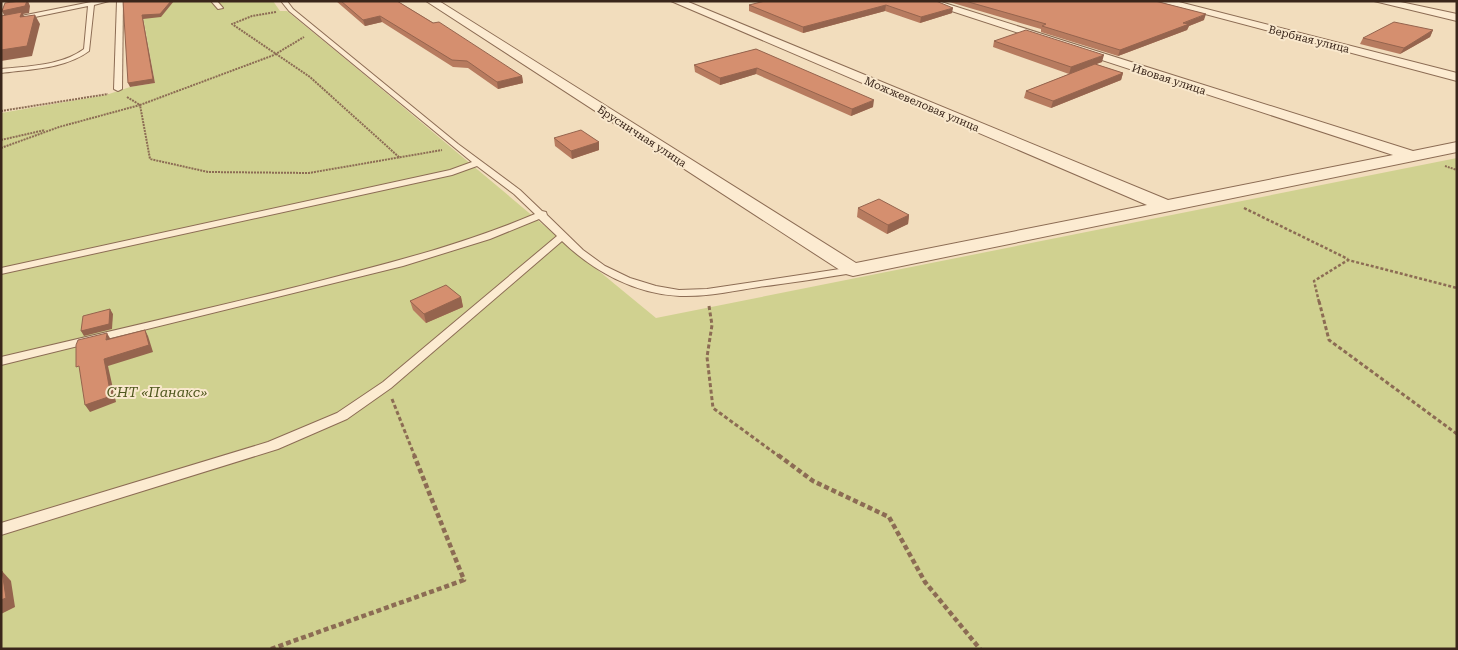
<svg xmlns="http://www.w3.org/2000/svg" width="1458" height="650" viewBox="0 0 1458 650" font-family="'Roboto Serif',serif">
	<rect width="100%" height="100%" fill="#f2ddbd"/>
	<path fill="#d0d190" d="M140 1H273L280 11H287C411 112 532 217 656 318L1457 158V649H1V113L106 95 130 87 155 83Z"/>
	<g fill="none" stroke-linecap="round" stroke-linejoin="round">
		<defs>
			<g id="service">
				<path d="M96 1H109L94 5 89 51C65 69 30 69 1 73V69C28 66 61 66 84 49L88 6 1 24V20Z"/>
				<polygon points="117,1 123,1 122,89 118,91 114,89"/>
				<polygon points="211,1 217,1 223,8 218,9"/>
				<path d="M281 1H287L293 9 458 144 520 190 542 211 546 212 547 215 583 250 605 266 630 278 656 286 679 290 707 289 853 267 858 270 853 273C822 278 790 283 759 287 733 291 706 297 680 296 635 294 593 271 562 241L391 388 347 419 278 449 1 535V523L268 442 337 413 383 382 557 236 539 219 490 239 403 266 1 365V357C100 334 198 311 296 287 377 266 458 247 535 214L514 194 477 166 452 175 1 274V268L450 170 472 162 289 11Z"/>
			</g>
			<g id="minor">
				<polygon points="426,1 439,1 856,263 1147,205 671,1 686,1 1168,200 1393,155 921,1 938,1 1413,151 1457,142 1457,152 853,276 846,274"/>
				<polygon points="1156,1 1175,1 1457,73 1457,81"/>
				<polygon points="1374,1 1396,1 1457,14 1457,21"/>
			</g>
		</defs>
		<use href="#service" stroke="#8c6c54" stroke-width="2"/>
		<use href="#minor" stroke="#8c6c54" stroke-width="2"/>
		<g stroke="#8c6c54" stroke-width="2" stroke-dasharray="2 1" stroke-linecap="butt">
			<polyline points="276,12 252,16 232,24 310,77 400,158"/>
			<polyline points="127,97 140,105 274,55 304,37"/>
			<polyline points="1,111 108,94"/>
			<polyline points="1,140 45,130"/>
			<polyline points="1,148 59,127 140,105 150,159 208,172 309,173 442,150"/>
			<polyline points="1445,166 1457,170"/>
		</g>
		<g stroke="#8c6c54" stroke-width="2.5" stroke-dasharray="3 2" stroke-linecap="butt">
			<polyline points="1244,208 1348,259"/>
			<polyline points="1319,302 1314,281 1348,260 1457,288"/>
		</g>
		<g stroke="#8c6c54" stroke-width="3" stroke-dasharray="4 2.5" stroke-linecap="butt">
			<polyline points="1319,301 1329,340 1457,434"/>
			<polyline points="709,306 712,325 707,357 713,408 780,457"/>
			<polyline points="392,399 415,457"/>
		</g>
		<g stroke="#8c6c54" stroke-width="4.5" stroke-dasharray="5 3" stroke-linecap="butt">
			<polyline points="778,455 813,481 889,517 925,582 980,649"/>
			<polyline points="271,649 464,580 414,455"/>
		</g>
		<use href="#service" fill="#fcebd1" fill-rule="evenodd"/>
		<use href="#minor" fill="#fcebd1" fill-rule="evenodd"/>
	</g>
	<g fill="#b77b5f">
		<polygon points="336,1 397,1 522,76 523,83 498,89 468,68 453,67 382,22 365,26"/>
		<polygon points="936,1 952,13 920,23 885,11 803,33 749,11 749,5"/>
		<polygon points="946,1 1155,1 1204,20 1189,26 1187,30 1118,56 1041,32 1041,29"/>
		<polygon points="1433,30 1430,37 1400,54 1360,44 1363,38"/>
		<polygon points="994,41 1102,62 1096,64 1123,73 1121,80 1051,108 1024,98 1026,91 1069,74 993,47"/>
		<polygon points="756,49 873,107 851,116 756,74 720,85 695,72 694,65"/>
		<polygon points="554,138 599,142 599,150 572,159 555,146"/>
		<polygon points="858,208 909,215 908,224 887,234 857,217"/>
		<polygon points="461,297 463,307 426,323 413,310 410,301"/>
	</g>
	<g fill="#95644e">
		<polygon points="28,1 30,6 29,13 23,14 26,21 5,17 2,11"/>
		<polygon points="171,1 174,1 161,17 143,19 155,83 130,87 128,83 142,15"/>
		<polygon points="886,5 885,11 803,33 803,27"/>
		<polygon points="953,8 952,13 920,23 921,17"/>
		<polygon points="1206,14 1204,20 1189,26 1187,30 1118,56 1120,50"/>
		<polygon points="35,15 40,24 32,56 1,61 1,50"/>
		<polygon points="380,16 382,22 365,26 363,20"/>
		<polygon points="1433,30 1430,37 1400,54 1404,48"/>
		<polygon points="1104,55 1102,62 1069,74 1071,67"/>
		<polygon points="757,68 756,74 720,85 720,78"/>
		<polygon points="1123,73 1121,80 1051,108 1053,101"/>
		<polygon points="522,76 523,83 498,89 497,82"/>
		<polygon points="874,100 873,107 851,116 852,109"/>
		<polygon points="599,142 599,150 572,159 571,151"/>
		<polygon points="909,215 908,224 887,234 888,225"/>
		<polygon points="461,297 463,307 426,323 424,314"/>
		<polygon points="110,309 113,314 112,329 84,336 81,331"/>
		<polygon points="145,330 148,336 153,352 108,366 116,402 90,412 85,405 104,359"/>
		<polygon points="107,333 111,340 106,340"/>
		<polygon points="2,571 11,581 15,607 1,614"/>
	</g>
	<g fill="#d58f6f" stroke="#95644e">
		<polygon points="20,1 27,1 25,6 2,11 5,3"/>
		<polygon points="123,1 171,1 160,14 142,15 153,79 128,83"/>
		<polygon points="341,1 397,1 433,23 439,22 522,76 497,82 467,61 452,60 380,16 363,20"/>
		<polygon points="765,1 936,1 953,8 921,17 886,5 803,27 749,5"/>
		<polygon points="965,1 1155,1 1206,14 1183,23 1189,24 1120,50 1042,26 1046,24"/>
		<polygon points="22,12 20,17 35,15 27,46 1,50 1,16"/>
		<polygon points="1394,22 1433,30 1404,48 1363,38"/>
		<polygon points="1026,30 1104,55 1071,67 994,41"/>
		<polygon points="756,49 874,100 852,109 757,68 720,78 694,65"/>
		<polygon points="1095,64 1123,73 1053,101 1026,91"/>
		<polygon points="581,130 599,142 571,151 554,138"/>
		<polygon points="879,199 909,215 888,225 858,208"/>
		<polygon points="446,285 461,297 424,314 410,301"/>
		<polygon points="110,309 109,324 81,331 83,316"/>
		<polygon points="145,330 149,345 104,359 111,396 85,405 79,366 76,367 76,345 78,340 107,333 106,340"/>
		<polygon points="1,571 2,571 6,598 1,600"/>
	</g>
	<g text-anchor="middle" stroke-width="4" stroke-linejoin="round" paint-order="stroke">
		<g font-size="11" fill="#3a261b" stroke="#f9e8cd">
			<text transform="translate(1309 39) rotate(14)" y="4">Вербная улица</text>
			<text transform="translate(1169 79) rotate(18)" y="4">Ивовая улица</text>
			<text transform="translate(922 104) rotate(23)" y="4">Можжевеловая улица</text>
			<text transform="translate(642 136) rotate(33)" y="4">Брусничная улица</text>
		</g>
		<g font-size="14" font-style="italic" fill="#50581f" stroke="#f9e8cd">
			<text x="157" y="397">СНТ «Панакс»</text>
		</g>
	</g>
	<rect width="1458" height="650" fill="none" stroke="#3a261b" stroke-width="5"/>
</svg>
